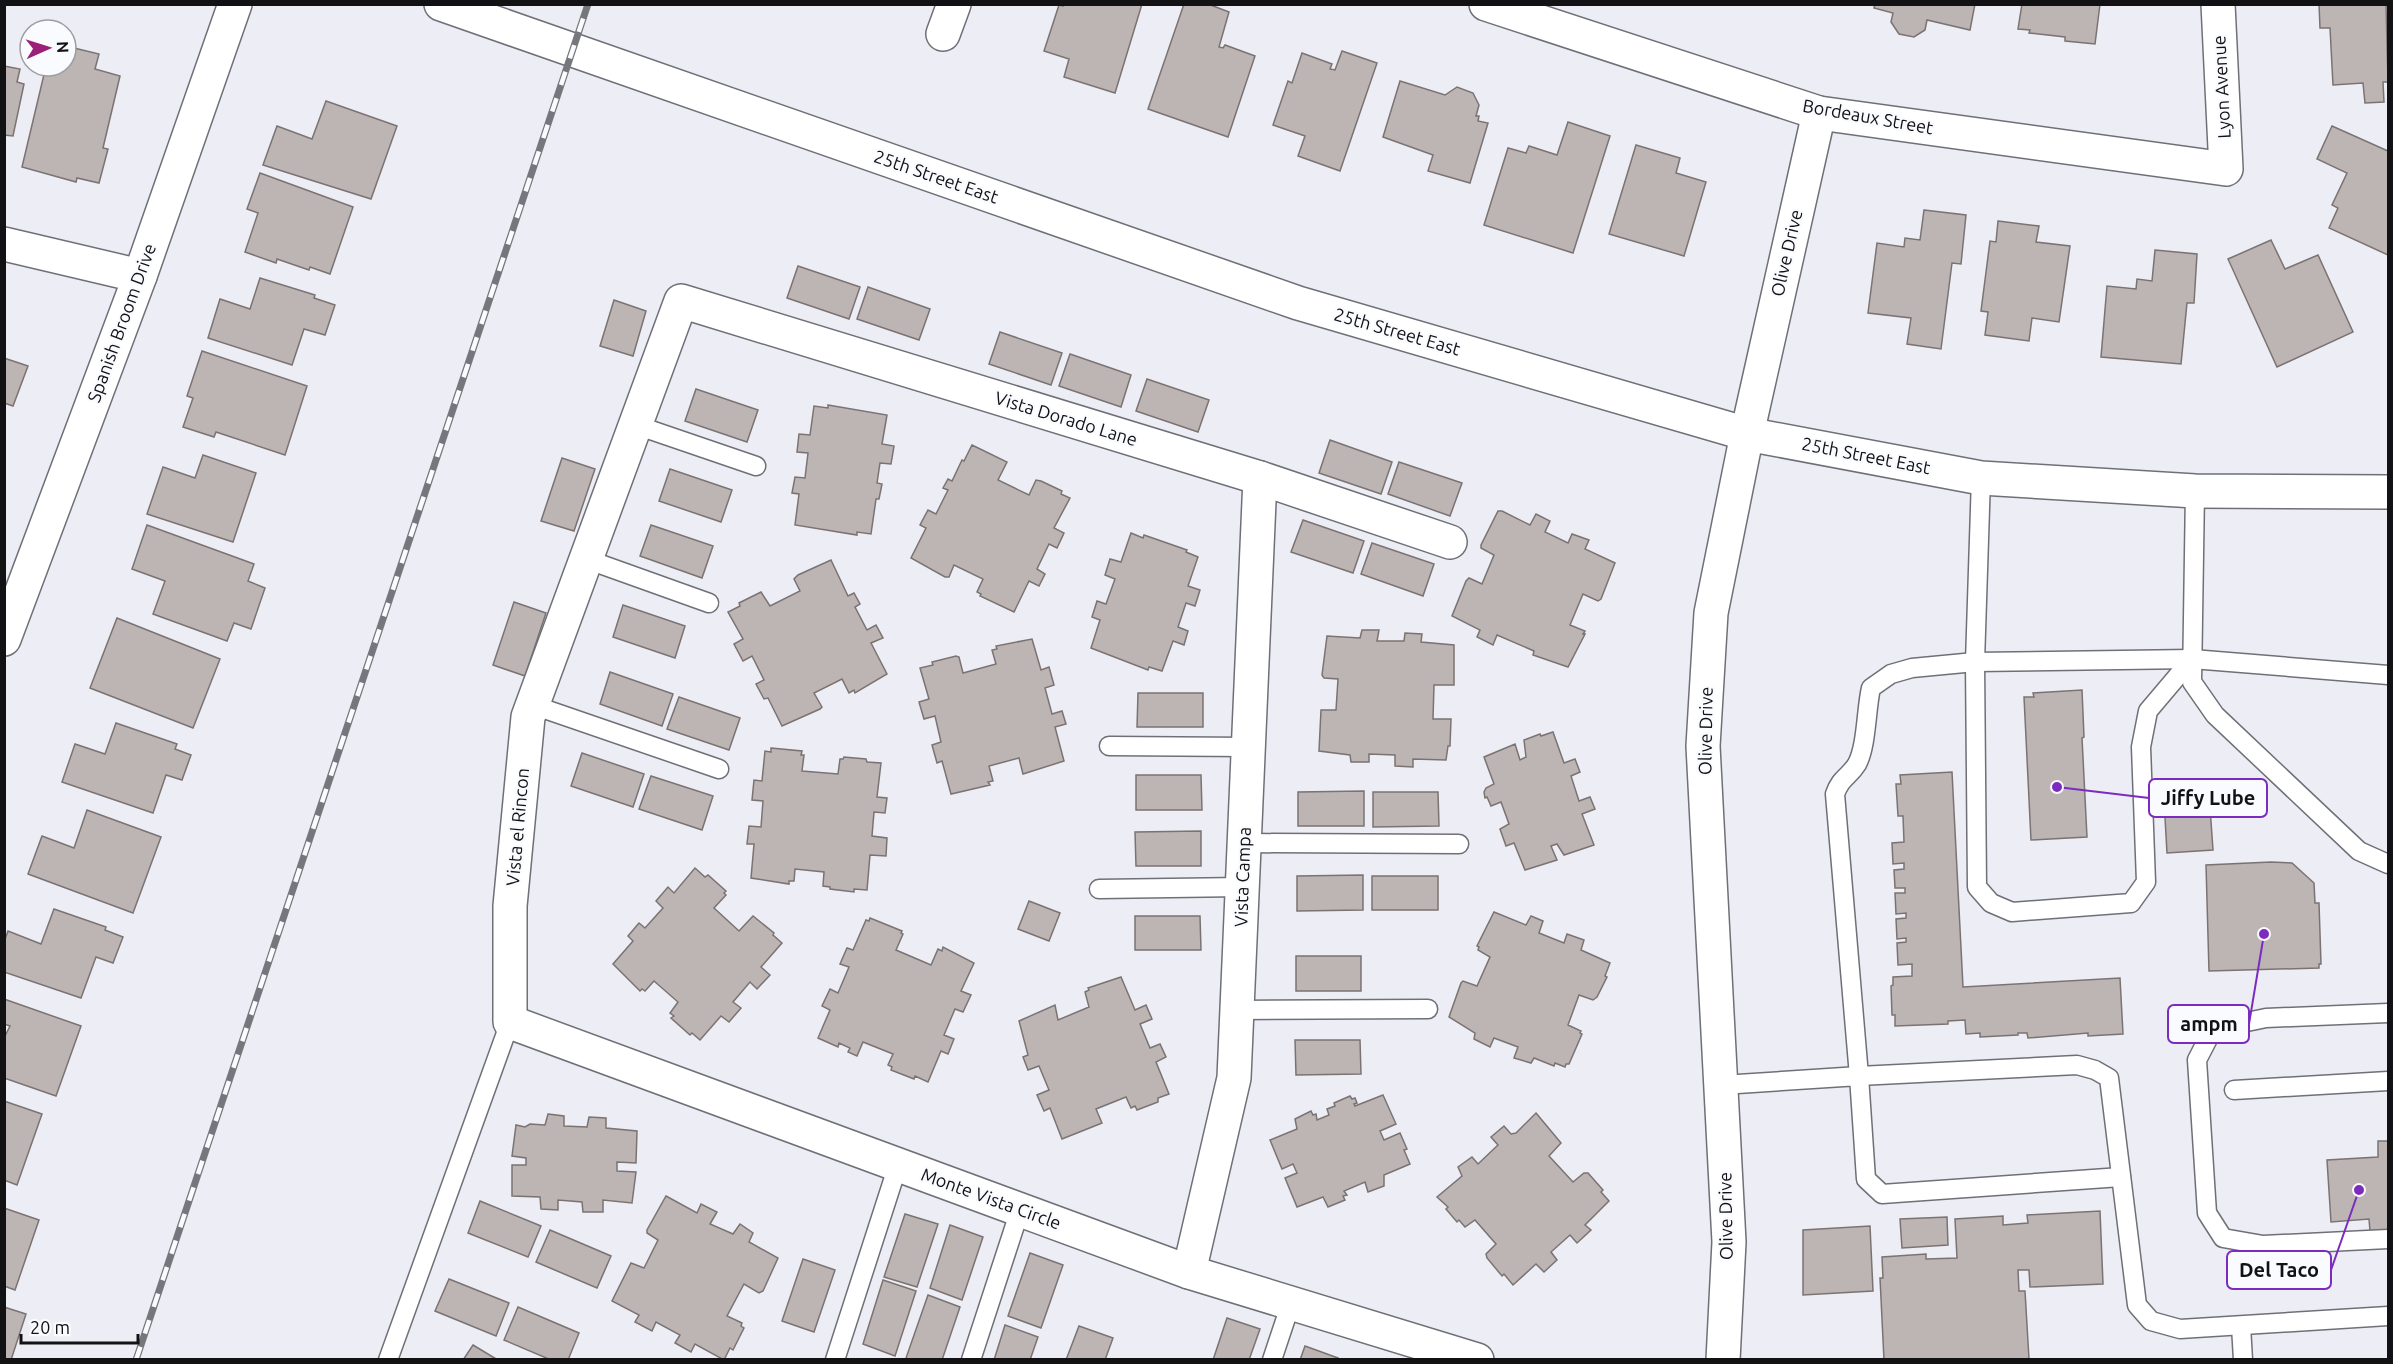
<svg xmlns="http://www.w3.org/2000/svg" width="2393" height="1364" viewBox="0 0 2393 1364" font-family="Ubuntu,sans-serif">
	<rect width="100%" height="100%" fill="#ecedf5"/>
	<g fill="#bdb4b4" stroke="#7b7372" stroke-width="1.5">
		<polygon points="1063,4 1142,4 1115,93 1064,77 1069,59 1044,51 1059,5 1063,6"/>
		<polygon points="1184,4 1208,4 1229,12 1219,47 1223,48 1225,45 1255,56 1228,137 1148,109"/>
		<polygon points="1875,4 1975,4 1970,30 1927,20 1925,30 1914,37 1899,34 1891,22 1893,13 1874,8"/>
		<polygon points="2022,4 2100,4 2095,44 2065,41 2065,37 2029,33 2030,30 2018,29"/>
		<polygon points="2319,4 2386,4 2388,82 2383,82 2384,102 2365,103 2363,83 2333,85 2330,28 2320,28"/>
		<polygon points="70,47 99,54 95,69 120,76 103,148 108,149 99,183 77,178 76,182 22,167 46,66 66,66"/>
		<polygon points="1342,51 1377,63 1340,171 1298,156 1305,136 1273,125 1288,81 1292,83 1302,53 1332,64 1330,69 1335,70"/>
		<polygon points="4,66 20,69 17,82 24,84 13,136 4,135"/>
		<polygon points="1400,81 1445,95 1457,87 1473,93 1479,105 1476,116 1479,116 1478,121 1488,123 1470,183 1428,171 1433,155 1383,137"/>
		<polygon points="326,101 397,126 371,199 263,165 277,126 312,139"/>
		<polygon points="1568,122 1610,136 1573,253 1484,225 1508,148 1526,153 1529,146 1557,155"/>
		<polygon points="2332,126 2388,151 2388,255 2329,228 2338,208 2332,205 2347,173 2317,159"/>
		<polygon points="1636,145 1680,158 1676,173 1706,182 1684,256 1609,234"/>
		<polygon points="260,173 353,207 330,274 310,267 309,270 277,259 276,263 245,252 258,213 247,209"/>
		<polygon points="1924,210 1966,215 1961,264 1952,263 1941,349 1907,344 1911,318 1868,313 1877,243 1904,247 1905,238 1920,240"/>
		<polygon points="1998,221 2039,226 2036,242 2070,246 2059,322 2032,318 2029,341 1985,335 1988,312 1981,311 1990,241 1996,242"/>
		<polygon points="2271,240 2285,269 2318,255 2353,332 2277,367 2228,259"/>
		<polygon points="2155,250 2197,254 2194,303 2187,303 2181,364 2101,357 2107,286 2136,289 2137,279 2152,281"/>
		<polygon points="798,266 860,287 849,319 787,298"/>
		<polygon points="260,278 315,295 314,298 335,305 325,335 304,329 292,365 208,338 220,299 250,309"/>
		<polygon points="868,287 930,309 919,340 857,319"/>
		<polygon points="614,300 646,311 633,356 600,346"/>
		<polygon points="1000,332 1062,353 1051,385 989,364"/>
		<polygon points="202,351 307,386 285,455 216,432 214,437 183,427 193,398 187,396"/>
		<polygon points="1070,354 1131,375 1121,407 1059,386"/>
		<polygon points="4,358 28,366 13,406 4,403"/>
		<polygon points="1147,379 1209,400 1198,432 1136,411"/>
		<polygon points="696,389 758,410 747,442 685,421"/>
		<polygon points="828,405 887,415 882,444 894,446 891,464 880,463 877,483 882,484 879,499 876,499 871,534 857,532 857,535 795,525 799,494 792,493 795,477 805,478 808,453 797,452 799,434 810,435 814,406 828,408"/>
		<polygon points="1330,440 1392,462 1381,494 1319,473"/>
		<polygon points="972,445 1007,462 998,480 1029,495 1036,480 1041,481 1062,491 1061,494 1070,498 1054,528 1064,533 1057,548 1049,544 1037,569 1045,574 1039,586 1029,581 1014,612 980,596 981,594 977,592 983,579 954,565 949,577 945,577 911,558 926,528 920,525 928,510 936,514 948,490 943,488 948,479 952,481 962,460 964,461"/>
		<polygon points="203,455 256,473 233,542 147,514 163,467 195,478"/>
		<polygon points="562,458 595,469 574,531 541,521"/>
		<polygon points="1399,462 1462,483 1450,516 1388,494"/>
		<polygon points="670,469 732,490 721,522 659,501"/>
		<polygon points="1498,511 1502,511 1530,525 1536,514 1550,521 1545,532 1568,543 1572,534 1589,540 1585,549 1615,563 1601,599 1598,601 1583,594 1570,625 1585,631 1583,634 1585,634 1568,667 1533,655 1534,651 1497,635 1493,645 1477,637 1480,630 1452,616 1466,581 1469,578 1482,584 1494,555 1481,548 1481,545"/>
		<polygon points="1303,520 1364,541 1353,573 1291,552"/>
		<polygon points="147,525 254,564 248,581 265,588 251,629 234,623 227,641 153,614 165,581 132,569"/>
		<polygon points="651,525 713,546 702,578 640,556"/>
		<polygon points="1131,533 1143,538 1144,535 1187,550 1186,552 1198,557 1188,586 1200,590 1195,606 1186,603 1178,627 1188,631 1184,645 1173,641 1162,671 1149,667 1148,670 1091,648 1100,620 1092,617 1097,601 1106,604 1115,579 1105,575 1110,559 1121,562"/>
		<polygon points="1372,543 1434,564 1423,596 1361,574"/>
		<polygon points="831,560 848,596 854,593 860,604 855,607 867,630 876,625 883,638 871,643 887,674 855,693 854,690 849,693 842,679 814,693 822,707 820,709 782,726 768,698 764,699 756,684 764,680 752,656 743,661 734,644 743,639 728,612 740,606 739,603 761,592 770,606 800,591 794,579 798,575"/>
		<polygon points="514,602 546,613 525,676 493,665"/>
		<polygon points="623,605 685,626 675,658 613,637"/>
		<polygon points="117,618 220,659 193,728 90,688"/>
		<polygon points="1362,630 1379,630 1377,641 1404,641 1405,633 1422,634 1421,642 1454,645 1454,685 1434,685 1433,719 1451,719 1450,746 1448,746 1446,760 1413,759 1413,767 1395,766 1395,755 1369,754 1369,762 1351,762 1350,755 1319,751 1321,710 1336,710 1338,679 1324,678 1322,675 1327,636 1360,638"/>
		<polygon points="1032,639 1041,670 1049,667 1054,685 1045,688 1052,714 1062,711 1066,724 1055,727 1064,761 1023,774 1019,758 989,766 993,781 988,782 990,785 951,794 942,761 937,763 932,745 941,742 935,716 924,719 919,702 929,699 920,668 933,665 932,662 956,656 959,657 963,673 996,664 992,650 997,649 996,646"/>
		<polygon points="610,672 673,694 662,726 600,704"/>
		<polygon points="2082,690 2084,737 2082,738 2087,837 2031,840 2024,697 2034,697 2033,693"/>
		<polygon points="1138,693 1203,693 1203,727 1137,727"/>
		<polygon points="679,697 740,718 729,750 667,729"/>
		<polygon points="116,723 177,744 175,749 191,755 182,780 166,775 153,813 62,782 75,744 105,754"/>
		<polygon points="1553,732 1564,763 1575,759 1580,772 1571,776 1579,801 1590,797 1595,809 1582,814 1594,845 1564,855 1557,844 1551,846 1557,860 1525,870 1514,843 1506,846 1500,829 1509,824 1501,802 1491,806 1487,797 1485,798 1484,792 1486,788 1494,784 1484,757 1515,744 1520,760 1526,757 1524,740 1540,734 1541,736"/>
		<polygon points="771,748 802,751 801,755 804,755 802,771 838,774 840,759 843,759 844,757 866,759 867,762 881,763 877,797 887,798 885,813 874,812 872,836 887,838 886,856 870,855 867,890 854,889 854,892 830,889 830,887 823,886 824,872 795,869 794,881 789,881 789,884 751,878 754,844 747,844 749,826 761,827 763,801 752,800 754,780 762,781 765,751 771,752"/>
		<polygon points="582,753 644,774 633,807 571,786"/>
		<polygon points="1952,772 1963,987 2120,978 2123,1034 2088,1036 2088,1033 2028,1038 2027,1033 2018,1033 2018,1035 1980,1037 1980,1033 1966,1034 1965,1020 1948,1021 1948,1024 1895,1026 1895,1015 1892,1015 1891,986 1893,985 1893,977 1912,976 1912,964 1898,965 1897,943 1906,942 1906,938 1897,939 1896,919 1906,918 1906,913 1896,914 1895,893 1905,893 1905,888 1895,888 1894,870 1904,869 1904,863 1893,864 1892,843 1904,842 1903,816 1898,816 1896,784 1901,784 1900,775"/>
		<polygon points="1136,775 1201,775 1202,810 1136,810"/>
		<polygon points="651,776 713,796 702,830 639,809"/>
		<polygon points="2208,779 2213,850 2167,853 2163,782"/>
		<polygon points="1364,791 1364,826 1298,826 1298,792"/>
		<polygon points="1373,792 1438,792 1439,826 1373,827"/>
		<polygon points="87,810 161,837 133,913 28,874 42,836 74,848"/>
		<polygon points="1201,831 1201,866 1136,866 1135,832"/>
		<polygon points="2271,862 2292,863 2314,883 2315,903 2319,903 2321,964 2319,964 2319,968 2209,971 2206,865"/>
		<polygon points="695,868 705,877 708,875 726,891 724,893 726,895 714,908 739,931 753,916 774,933 773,935 782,943 761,967 770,975 757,989 750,982 733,1002 741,1008 729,1022 721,1016 700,1040 692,1033 690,1035 671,1018 674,1016 670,1013 678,1002 654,981 645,991 642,989 640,991 613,964 633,941 628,936 639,923 645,928 663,908 656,901 668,887 674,893"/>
		<polygon points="1363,875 1363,910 1297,911 1297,876"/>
		<rect x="1372" y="876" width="66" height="34"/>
		<polygon points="1029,901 1060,913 1049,941 1018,929"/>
		<polygon points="54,909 106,927 105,930 123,937 113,963 96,957 81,998 4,972 4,942 8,931 41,944"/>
		<polygon points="1494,912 1526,925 1531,916 1543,921 1539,933 1564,943 1567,934 1584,940 1581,950 1610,963 1605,976 1607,977 1597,997 1593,1000 1579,995 1568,1025 1581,1031 1580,1033 1582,1034 1569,1064 1566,1064 1565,1067 1555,1063 1554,1066 1534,1058 1531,1063 1514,1058 1518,1047 1494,1038 1490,1047 1474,1039 1475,1033 1449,1017 1461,983 1463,981 1477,986 1490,957 1478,950 1479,947 1477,946"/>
		<polygon points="1135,916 1200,916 1201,950 1135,950"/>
		<polygon points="870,918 902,931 901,933 903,934 896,950 931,965 938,949 942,951 943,947 974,963 961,991 971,995 963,1012 955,1009 944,1035 954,1039 948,1054 941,1051 928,1082 915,1076 914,1079 891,1070 892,1067 888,1065 893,1054 863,1042 857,1056 848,1052 850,1048 839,1043 838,1047 818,1038 830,1010 822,1006 830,989 838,993 849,967 840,964 847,948 853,950 866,920 869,921"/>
		<rect x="1296" y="956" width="65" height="35"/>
		<polygon points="1121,977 1135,1010 1146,1005 1152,1019 1140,1024 1150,1048 1160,1044 1166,1057 1156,1062 1169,1094 1158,1098 1158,1102 1137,1110 1135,1106 1131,1108 1126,1097 1096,1109 1102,1123 1062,1139 1050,1108 1044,1111 1037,1095 1049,1090 1039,1066 1028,1070 1023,1057 1028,1055 1019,1021 1055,1005 1058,1020 1089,1007 1085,992 1089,990 1088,988"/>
		<polygon points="4,999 81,1026 56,1096 4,1078 4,1038 10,1026 4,1024"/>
		<polygon points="1295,1040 1360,1040 1361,1074 1296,1075"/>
		<polygon points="1383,1095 1396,1124 1380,1131 1384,1140 1400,1133 1407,1149 1404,1150 1410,1164 1384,1175 1384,1186 1368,1192 1365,1182 1344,1191 1347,1195 1343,1196 1345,1200 1328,1207 1323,1197 1297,1207 1285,1178 1297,1173 1293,1164 1282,1169 1270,1140 1297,1129 1295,1119 1311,1111 1313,1115 1316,1114 1317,1120 1329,1115 1327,1109 1335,1106 1334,1103 1350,1096 1352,1099 1355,1098 1357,1103 1354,1104 1355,1106"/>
		<polygon points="4,1101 42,1114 17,1185 4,1180"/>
		<polygon points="1536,1113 1561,1143 1549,1156 1573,1182 1584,1173 1588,1173 1603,1190 1601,1192 1609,1201 1585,1225 1591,1230 1577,1243 1570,1235 1551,1252 1557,1260 1544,1272 1536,1264 1513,1285 1504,1274 1502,1276 1487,1258 1486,1254 1496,1244 1475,1220 1465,1227 1459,1220 1457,1222 1446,1209 1448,1207 1437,1197 1462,1176 1458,1167 1472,1157 1478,1164 1498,1145 1491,1137 1504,1126 1511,1134 1516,1133"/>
		<polygon points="548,1114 564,1116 564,1126 587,1127 589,1117 606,1118 606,1128 637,1131 636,1163 617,1162 617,1171 636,1172 632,1203 603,1200 603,1212 583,1212 582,1202 558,1200 558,1210 541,1209 540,1197 512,1196 512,1165 526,1165 526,1158 512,1156 516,1125 525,1127 530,1124 545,1125"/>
		<polygon points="2378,1141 2388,1141 2388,1230 2370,1231 2369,1219 2331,1222 2327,1160 2378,1157"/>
		<polygon points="666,1196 697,1213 701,1204 717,1212 710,1224 733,1234 740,1224 753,1233 749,1242 778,1258 763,1291 759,1293 744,1284 727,1316 742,1323 741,1326 744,1328 733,1350 730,1348 724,1360 695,1344 691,1352 675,1343 680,1335 656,1322 652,1331 635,1322 639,1315 612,1301 631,1263 644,1268 658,1240 647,1233 647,1230"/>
		<polygon points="480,1201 541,1226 528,1257 468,1233"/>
		<polygon points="4,1208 39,1220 15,1290 4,1286"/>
		<polygon points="2100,1211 2103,1284 2030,1287 2029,1270 2018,1270 2019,1291 2025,1291 2029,1359 1884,1360 1880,1278 1883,1278 1882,1257 1926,1254 1926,1259 1957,1258 1955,1219 2003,1216 2003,1225 2028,1223 2027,1215"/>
		<polygon points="905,1214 938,1224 917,1287 884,1277"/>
		<polygon points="1947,1217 1948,1245 1902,1248 1900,1219"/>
		<polygon points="950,1225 983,1237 962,1300 930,1288"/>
		<polygon points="1870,1226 1873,1291 1803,1295 1803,1230"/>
		<polygon points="550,1230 611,1256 597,1288 536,1262"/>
		<polygon points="1030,1253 1063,1265 1041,1328 1008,1316"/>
		<polygon points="803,1259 835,1270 814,1332 782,1321"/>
		<polygon points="449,1279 509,1303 496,1336 435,1311"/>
		<polygon points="883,1280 916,1291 895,1356 863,1344"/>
		<polygon points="928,1295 960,1307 942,1360 910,1360 906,1358"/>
		<polygon points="4,1307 26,1314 11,1360 4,1360"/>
		<polygon points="518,1307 579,1333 568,1360 551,1360 504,1340"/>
		<polygon points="1227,1318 1260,1329 1249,1360 1213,1360"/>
		<polygon points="1005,1325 1038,1337 1030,1360 994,1360"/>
		<polygon points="1079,1326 1113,1338 1105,1360 1066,1360"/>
		<polygon points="473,1345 498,1360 463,1360"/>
		<polygon points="1305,1346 1338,1358 1337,1360 1300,1360"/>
	</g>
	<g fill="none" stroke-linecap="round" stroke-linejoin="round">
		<defs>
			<g id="lane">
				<polyline points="636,425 756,466"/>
				<polyline points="1981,478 1975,662 1977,887 1991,903 2012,912 2131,903 2146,882 2141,747 2148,711 2192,659"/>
				<polyline points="2195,491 2192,682 2215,715 2359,851 2388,864"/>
				<polyline points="586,559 709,603"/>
				<path d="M2388 675 2192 659 1975 662 1912 668 1891 674 1871 688C1866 709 1867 745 1857 764 1849 777 1841 777 1835 794L1859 1076 2077 1065 2095 1070 2109 1078 2137 1305 2151 1321 2180 1329 2388 1316"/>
				<polyline points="533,705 719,769"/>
				<polyline points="1109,746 1249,747"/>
				<polyline points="1244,843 1459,844"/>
				<polyline points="1099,889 1242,887"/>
				<polyline points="1237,1010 1428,1009"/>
				<polyline points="2388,1013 2266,1018 2213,1029 2197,1060 2207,1213 2223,1238 2263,1245 2388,1239"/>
				<polyline points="1722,1085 1859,1076 1866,1179 1882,1194 2121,1177"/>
				<polyline points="2234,1090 2388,1081"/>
				<polyline points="2241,1326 2243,1360"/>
				<polyline points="388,1360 510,1022"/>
				<polyline points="835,1360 898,1165"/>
				<polyline points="971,1360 1020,1210"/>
				<polyline points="1272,1360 1291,1303"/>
			</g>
			<g id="street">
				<polyline points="1486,4 1819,113 2226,169 2218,4"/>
				<polyline points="943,34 954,4"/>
				<polyline points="4,244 140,276"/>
				<polyline points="1450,542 1260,478 681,301 528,717 510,906 510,1022 1189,1272 1477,1360"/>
				<polyline points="4,639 140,276 235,4"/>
				<polyline points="1189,1272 1234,1078 1260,478"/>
				<polyline points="1723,1360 1729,1242 1703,746 1711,613 1747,434 1819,113"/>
			</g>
			<polyline id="secondary" points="441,4 1298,303 1747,434 1981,478 2195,491 2388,492"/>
		</defs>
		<use href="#lane" stroke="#6f7077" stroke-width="21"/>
		<use href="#street" stroke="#6f7077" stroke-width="36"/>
		<use href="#secondary" stroke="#6f7077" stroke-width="36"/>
		<use href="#lane" stroke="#fff" stroke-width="18"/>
		<use href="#street" stroke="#fff" stroke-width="33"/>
		<use href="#secondary" stroke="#fff" stroke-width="33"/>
		<defs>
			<polyline id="rail" points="136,1360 588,4"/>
		</defs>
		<use href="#rail" stroke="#76777c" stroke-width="7"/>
		<use href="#rail" stroke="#fafbfe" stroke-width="4.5" stroke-dasharray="14" stroke-linecap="butt"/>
	</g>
	<g text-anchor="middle" stroke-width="4.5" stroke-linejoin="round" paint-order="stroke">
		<g font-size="18" fill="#121215" stroke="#fafbfe">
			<text transform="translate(2222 87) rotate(-93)" y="6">Lyon Avenue</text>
			<text transform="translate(1868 117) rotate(10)" y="6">Bordeaux Street</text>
			<text transform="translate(936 177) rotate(19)" y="6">25th Street East</text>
			<text transform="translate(1787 253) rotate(-77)" y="6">Olive Drive</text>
			<text transform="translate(122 323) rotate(-70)" y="6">Spanish Broom Drive</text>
			<text transform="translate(1397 332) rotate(16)" y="6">25th Street East</text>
			<text transform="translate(1066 419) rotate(17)" y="6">Vista Dorado Lane</text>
			<text transform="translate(1866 456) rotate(11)" y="6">25th Street East</text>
			<text transform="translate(1706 731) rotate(-89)" y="6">Olive Drive</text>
			<text transform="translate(518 827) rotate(-85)" y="6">Vista el Rincon</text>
			<text transform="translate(1243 877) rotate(-88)" y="6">Vista Campa</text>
			<text transform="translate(991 1199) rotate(20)" y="6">Monte Vista Circle</text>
			<text transform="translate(1726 1216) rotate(-91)" y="6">Olive Drive</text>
		</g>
	</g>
	<path fill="none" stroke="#7b2cbf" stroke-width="2" d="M2057 787L2149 798M2264 934L2249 1024M2359 1190L2331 1270"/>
	<g fill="#7b2cbf" stroke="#fafbfe" stroke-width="2">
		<circle cx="2057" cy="787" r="6"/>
		<circle cx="2264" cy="934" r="6"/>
		<circle cx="2359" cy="1190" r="6"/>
	</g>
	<g fill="#fafbfe" stroke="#7b2cbf" stroke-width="2">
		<rect x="2149" y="779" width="118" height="38" rx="6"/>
		<rect x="2168" y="1005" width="81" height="38" rx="6"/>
		<rect x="2227" y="1251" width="104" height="38" rx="6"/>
	</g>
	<g font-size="20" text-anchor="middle" font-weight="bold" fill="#121215">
		<text x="2208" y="805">Jiffy Lube</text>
		<text x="2209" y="1031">ampm</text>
		<text x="2279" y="1277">Del Taco</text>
	</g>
	<rect width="2393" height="1364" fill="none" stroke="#121215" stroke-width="12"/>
	<g transform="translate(48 48) rotate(87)"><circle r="28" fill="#fafbfe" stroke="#9d9ea1" stroke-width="1.5"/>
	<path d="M0-4.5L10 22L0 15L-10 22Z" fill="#9b2077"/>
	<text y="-9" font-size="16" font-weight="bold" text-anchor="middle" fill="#121215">N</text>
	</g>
	<path d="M21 1334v9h117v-9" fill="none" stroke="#121215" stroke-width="3"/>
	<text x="30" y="1334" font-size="18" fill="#121215" stroke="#fafbfe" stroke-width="4.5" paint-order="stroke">20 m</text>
</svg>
